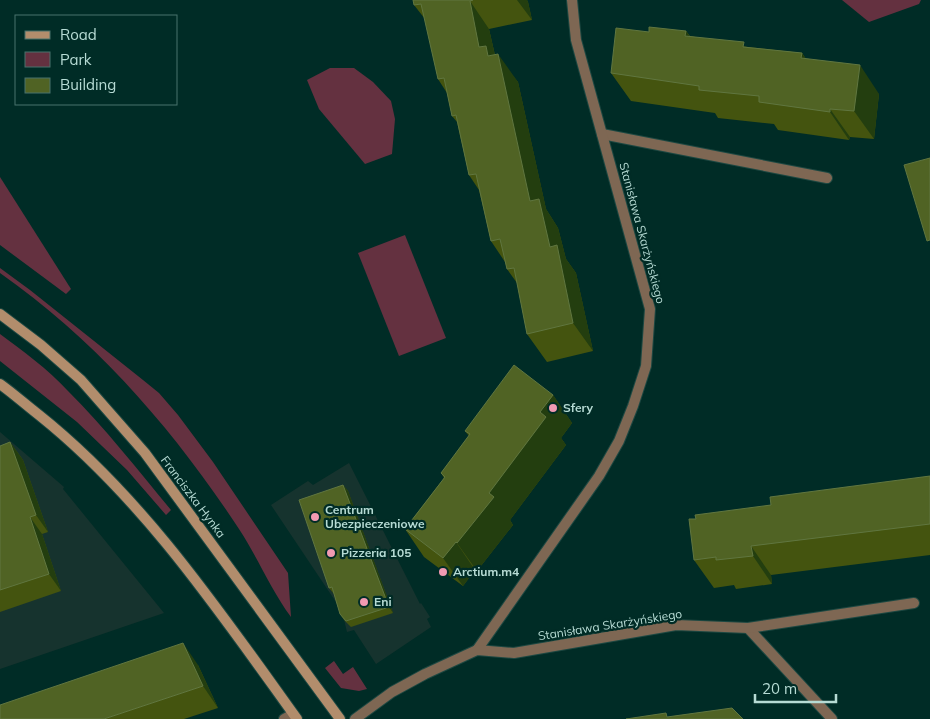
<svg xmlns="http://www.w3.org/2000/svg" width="930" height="719" viewBox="0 0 930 719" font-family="Mulish,sans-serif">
	<rect width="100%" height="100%" fill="#002c26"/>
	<g fill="#16332e">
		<polygon points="0,432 64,487 63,489 164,613 0,669"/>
		<polygon points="349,463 420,604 421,603 430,617 427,619 431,627 376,664 354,630 347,632 342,611 271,505 308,481 313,485"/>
	</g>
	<g fill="#643140">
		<polygon points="842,0 921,0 919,4 869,22"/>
		<polygon points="330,68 354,68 373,82 391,101 395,119 392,154 365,164 319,109 307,80"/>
		<polygon points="0,177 71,289 66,294 0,245"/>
		<polygon points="405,235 446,338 399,356 358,253"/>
		<path d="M0 268 30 290 143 380 159 393 178 415 213 462 288 573 291 617C271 590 258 558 239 529 174 430 97 341 0 273Z"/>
		<path d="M0 334C23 351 48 369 68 391 105 428 138 470 171 510L166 515 127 470 77 422 0 361Z"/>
		<polygon points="334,661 343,674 353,667 367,689 359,691 341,688 325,668"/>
	</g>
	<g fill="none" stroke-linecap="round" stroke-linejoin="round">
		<defs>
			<g id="minor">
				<polyline points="602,134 827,178"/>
				<polyline points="748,628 832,719"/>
				<polyline points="477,650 599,476 619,441 633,406 646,366 650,309 576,40 572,0"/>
				<polyline points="284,719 293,714"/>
				<polyline points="355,719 392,692 425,674 477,650 514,653 676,625 748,628 914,603"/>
			</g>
			<g id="secondary">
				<polyline points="0,314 41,345 81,380 145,453 340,719"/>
				<path d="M0 384C14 394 26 405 39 415 143 498 220 612 297 719"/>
			</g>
		</defs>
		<use href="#minor" stroke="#1d4842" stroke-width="12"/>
		<use href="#secondary" stroke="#1d4842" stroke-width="12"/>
		<use href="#minor" stroke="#7e6753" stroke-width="10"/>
		<use href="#secondary" stroke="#b28d6c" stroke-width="10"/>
	</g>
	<g fill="#44540f">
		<polygon points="413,0 527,0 528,2 532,20 489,29 495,55 518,82 546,209 558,228 566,259 576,273 593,351 547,362 527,334 517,283 507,269 505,262 491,241 479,190 469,175 457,122 452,116 447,93 438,79 425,19 414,5"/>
		<polygon points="686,31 690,36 748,47 802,53 806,59 879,94 874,139 850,137 849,140 778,130 774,124 718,118 715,113 631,101 611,73 649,32"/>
		<polygon points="553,395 572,423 561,438 566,445 510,520 513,525 477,571 475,570 463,586 424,557 405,529 444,478 441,473 469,436 465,431"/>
		<polygon points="10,442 23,460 48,532 42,534 61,591 0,612 0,446"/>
		<polygon points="930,476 930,555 771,575 772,584 736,589 734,585 714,588 694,560 696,519"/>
		<polygon points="343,485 348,491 393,613 351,627 344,620 340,614 334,594 329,588"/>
		<polygon points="198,665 218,708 184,719 0,719"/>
	</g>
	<g fill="#233e0f">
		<polygon points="517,0 527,0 528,2 532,20"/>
		<polygon points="470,1 489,29 496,60 498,54 518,82 546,209 558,228 566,259 576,273 593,351 573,323 550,247 530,201 479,47"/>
		<polygon points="686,31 706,59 685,36"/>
		<polygon points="802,53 821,81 801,58"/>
		<polygon points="860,65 879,94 874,139 854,111"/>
		<polygon points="830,109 850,137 849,140 830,112"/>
		<polygon points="553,395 572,423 561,438 566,445 510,520 513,525 477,571 457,543 540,412"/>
		<polygon points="10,442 23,460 48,532 36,515"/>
		<polygon points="343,485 348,491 393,613 389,607"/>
		<polygon points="30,517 42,534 61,591 49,574"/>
		<polygon points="456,542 475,570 463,586 443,558"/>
		<polygon points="751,546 771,575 772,584 753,556"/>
		<polygon points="183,643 198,665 218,708 203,686"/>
	</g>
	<g fill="#506324" stroke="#607640">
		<polygon points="413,0 473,0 470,1 479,47 486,46 488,56 498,54 530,201 539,199 550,247 557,245 573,323 527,334 514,268 507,269 500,239 491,241 476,174 469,175 456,115 452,116 444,78 438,79 421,4 414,5"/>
		<polygon points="649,27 686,31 685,36 744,42 743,47 802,53 801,58 860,65 854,111 830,109 830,112 759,102 759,96 699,90 699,86 611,73 616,28 649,32"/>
		<polygon points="930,158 930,240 927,241 904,165"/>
		<polygon points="514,365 553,395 540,412 546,417 489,493 494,497 457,543 456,542 443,558 405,529 445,477 441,473 470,434 465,431"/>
		<polygon points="10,442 36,515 30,517 49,574 0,590 0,446"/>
		<polygon points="930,476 930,524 751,546 753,556 716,560 716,557 694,560 689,519 696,519 695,515 771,505 770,497"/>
		<polygon points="343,485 389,607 346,621 340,614 332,587 329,588 299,500"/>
		<polygon points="183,643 203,686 104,719 0,719 0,705"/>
		<polygon points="732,708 743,719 626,719 666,713 667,717"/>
	</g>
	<g fill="#f19ab2" stroke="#002c26" stroke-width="2">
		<circle cx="553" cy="408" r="5"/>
		<circle cx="315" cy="517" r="5"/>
		<circle cx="331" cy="553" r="5"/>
		<circle cx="443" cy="572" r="5"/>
		<circle cx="364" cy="602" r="5"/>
	</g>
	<g text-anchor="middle" stroke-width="4.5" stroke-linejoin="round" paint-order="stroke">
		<g font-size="12" fill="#b6dbd4" stroke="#002c26">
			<text transform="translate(642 233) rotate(75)" y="4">Stanisława Skarżyńskiego</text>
			<text transform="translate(193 497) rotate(53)" y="4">Franciszka Hynka</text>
			<text transform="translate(610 625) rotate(-9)" y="4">Stanisława Skarżyńskiego</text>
		</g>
		<g font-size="12" font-weight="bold" fill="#b6dbd4" stroke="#002c26" text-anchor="start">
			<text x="563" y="412">Sfery</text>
			<text x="325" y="514">Centrum<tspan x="325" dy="14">Ubezpieczeniowe</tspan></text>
			<text x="341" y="557">Pizzeria 105</text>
			<text x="453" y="576">Arctium.m4</text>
			<text x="374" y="606">Eni</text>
		</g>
	</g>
	<rect x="15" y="15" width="162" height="90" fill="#002c26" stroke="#49726c"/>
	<rect x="25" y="31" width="25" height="8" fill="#b28d6c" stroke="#49726c"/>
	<text x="60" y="40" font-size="15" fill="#b6dbd4">Road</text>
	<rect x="25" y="52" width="25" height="15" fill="#643140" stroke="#49726c"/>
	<text x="60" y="65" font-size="15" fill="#b6dbd4">Park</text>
	<rect x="25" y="78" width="25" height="15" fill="#506324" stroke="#49726c"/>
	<text x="60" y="90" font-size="15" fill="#b6dbd4">Building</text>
	<path d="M755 694v8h81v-8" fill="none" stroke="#b6dbd4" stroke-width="2.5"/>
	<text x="762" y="694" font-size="15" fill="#b6dbd4" stroke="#002c26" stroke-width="4" paint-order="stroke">20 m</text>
</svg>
